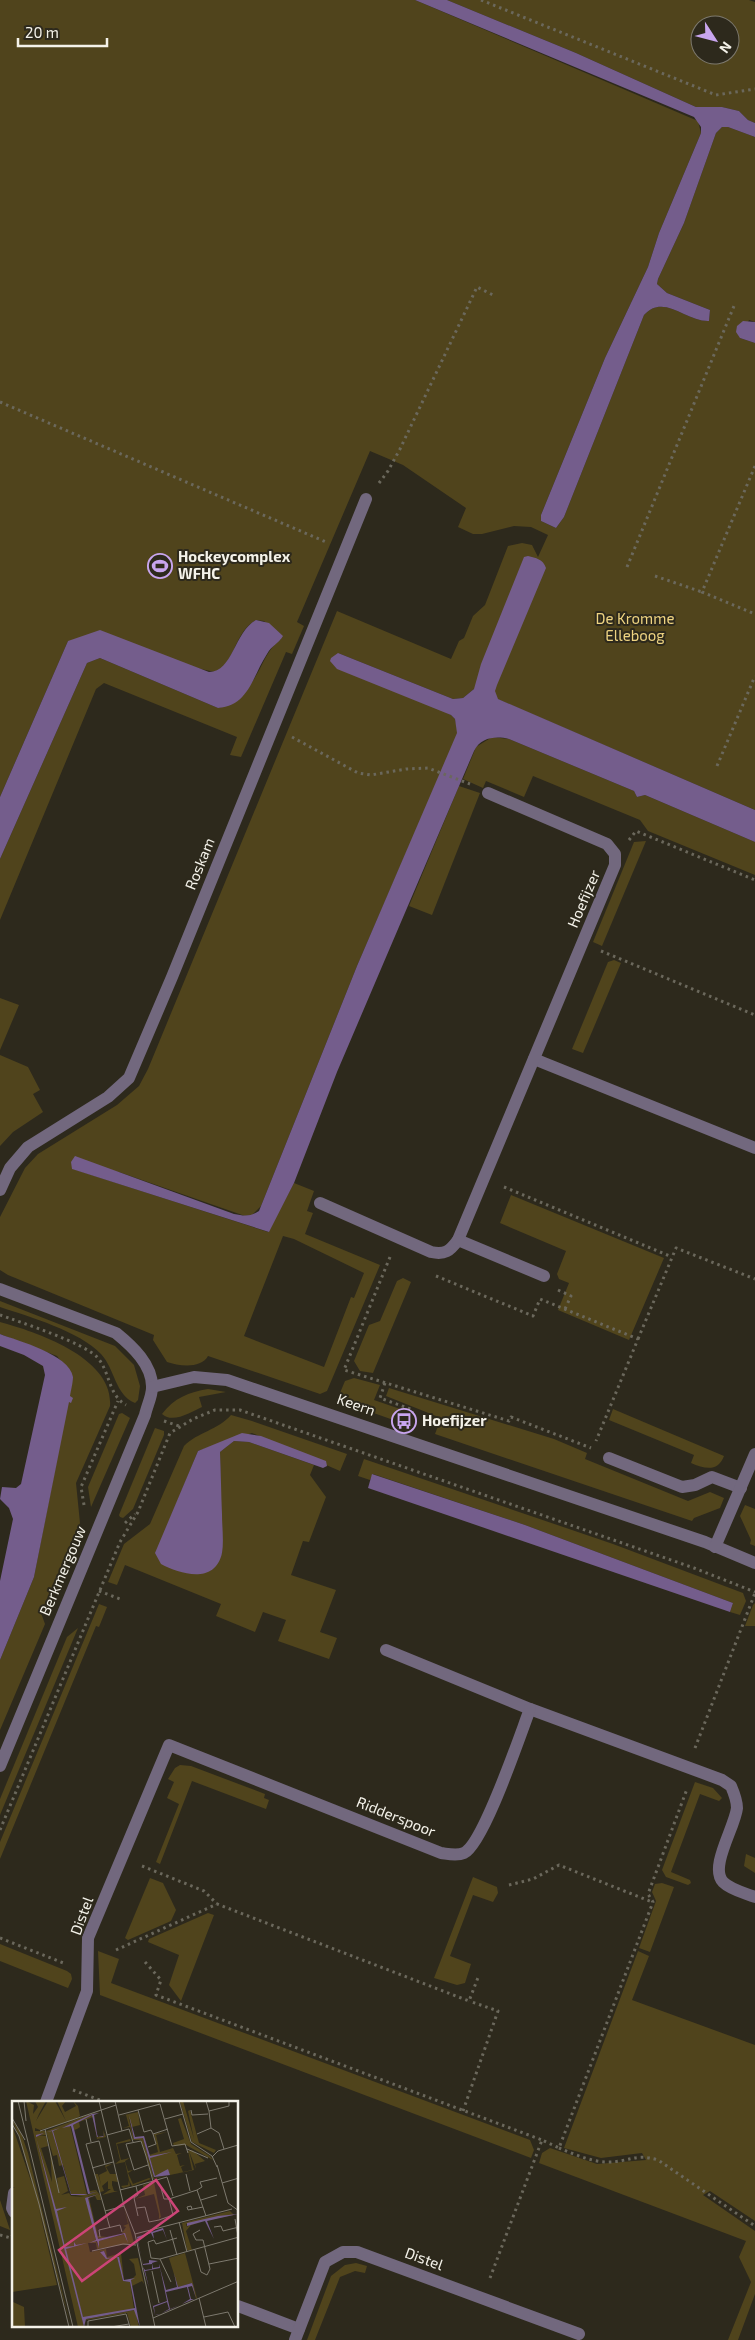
<svg xmlns="http://www.w3.org/2000/svg" width="755" height="2340" viewBox="0 0 755 2340" font-family="'Exo 2',sans-serif">
	<rect width="100%" height="100%" fill="#2d291c"/>
	<g fill="#50441c" fill-rule="evenodd">
		<path d="M0 0H415L698 121 701 133 659 233 648 267 605 358 541 515V521L556 528 564 517 644 315C664 293 686 322 709 321L710 310 667 293 657 284 658 279 684 223 716 133 722 127H728L755 137V322L749 320 740 338 755 343V810L474 689 463 698 453 699 338 653 451 715 455 719 458 733 357 966 261 1206 252 1215 245 1216 119 1172 73 1169 268 1232 294 1183 314 1191 307 1211 313 1213 305 1234 380 1265 327 1391 320 1394 208 1356C201 1369 179 1366 167 1362L153 1340 154 1335 8 1275 0 1270V1217L25 1168 38 1154 117 1105 139 1086 148 1069 337 611 451 659 459 641 464 638 473 616 485 605 508 546 522 543 532 545 538 557 548 535 531 527 514 526 482 534H473L458 527 466 508 403 465 370 451 297 622 304 626 292 654 286 652 241 757 230 755 237 737 104 683 96 689 0 920V859L87 663 100 658 218 708C228 707 245 691 252 682 263 667 265 651 281 639L264 621 256 620C234 632 235 664 215 672L68 641 0 797ZM283 1236 294 1239 364 1273 354 1298 351 1297 324 1367 244 1336Z"/>
		<path d="M447 0H749L755 2V123L748 120 739 111 722 107H696L576 53ZM700 25H730V55H700Z"/>
		<polygon points="492,737 509,739 634,791 637,797 645,795 755,842 755,875 648,831 640,820 533,776 524,797 486,781 483,788 463,779 476,747"/>
		<polygon points="459,786 480,793 432,915 409,906"/>
		<polygon points="646,841 602,946 593,942 634,842"/>
		<polygon points="614,960 621,963 583,1053 572,1049 608,962"/>
		<polygon points="0,998 19,1005 0,1050"/>
		<polygon points="0,1055 28,1067 40,1090 33,1094 43,1112 13,1132 0,1146"/>
		<polygon points="511,1195 664,1258 629,1340 558,1310 569,1283 559,1279 557,1274 566,1251 500,1223"/>
		<polygon points="403,1278 411,1282 373,1373 360,1371 354,1361 369,1325 380,1321 397,1281"/>
		<path d="M0 1301 115 1346 134 1365 140 1386 138 1400 135 1403C115 1395 115 1369 101 1354 79 1331 30 1317 0 1307Z"/>
		<path d="M0 1322C37 1332 114 1358 110 1406L76 1483 80 1523 41 1613 45 1624 0 1730V1660L34 1577 73 1377 57 1356 0 1334Z"/>
		<polygon points="354,1378 380,1385 374,1400 403,1410 399,1422 337,1400 345,1381"/>
		<polygon points="389,1388 554,1439 587,1453 585,1459 688,1501 710,1492 724,1498 720,1508 694,1518 692,1521 435,1434 441,1418 386,1396"/>
		<path d="M208 1389 226 1392 199 1397 202 1407C191 1412 173 1424 162 1414 174 1398 189 1392 208 1389Z"/>
		<path d="M613 1409 724 1456C718 1472 705 1469 691 1463L694 1455 609 1420Z"/>
		<polygon points="122,1413 130,1418 91,1507 88,1487 119,1414"/>
		<path d="M231 1415 252 1421 347 1454 340 1471 252 1433 198 1451 156 1553 222 1554 220 1452 234 1441 249 1442 314 1465 310 1475 326 1497 309 1542 303 1541 291 1575 336 1590 320 1632 337 1638 329 1659 278 1641 286 1620 263 1612 255 1632 216 1616 221 1604 125 1565 117 1585 108 1582 124 1544 150 1524 184 1446C198 1432 218 1430 231 1415Z"/>
		<polygon points="155,1428 164,1431 164,1435 133,1509 123,1518 120,1517 119,1515"/>
		<polygon points="364,1459 613,1544 743,1593 746,1601 740,1615 730,1612 733,1603 525,1525 373,1474 370,1480 358,1476"/>
		<polygon points="745,1505 755,1509 755,1546 750,1544 751,1540 740,1516"/>
		<polygon points="755,1603 755,1626 745,1626 753,1605"/>
		<polygon points="99,1604 107,1607 99,1627 96,1626 0,1859 0,1842"/>
		<polygon points="78,1628 0,1815 0,1799 67,1637"/>
		<polygon points="180,1765 191,1766 265,1794 264,1798 269,1800 266,1809 192,1781 160,1864 156,1862 179,1804 167,1798 174,1782 168,1779 175,1768"/>
		<polygon points="695,1782 713,1788 722,1798 719,1801 700,1794 671,1872 690,1880 691,1883 688,1885 666,1877 662,1870"/>
		<polygon points="746,1854 755,1858 755,1873 744,1866"/>
		<polygon points="473,1877 497,1887 498,1893 493,1902 473,1895 450,1956 471,1964 465,1983 457,1985 434,1978"/>
		<polygon points="150,1878 163,1883 176,1910 171,1921 128,1940 125,1938"/>
		<polygon points="662,1883 674,1887 650,1952 639,1948 656,1901 652,1892 655,1884"/>
		<polygon points="208,1913 214,1915 181,2001 169,1985 179,1955 148,1942 149,1939"/>
		<polygon points="0,1944 67,1971 71,1974 72,1979 68,1988 0,1961"/>
		<polygon points="98,1951 119,1959 111,1983 530,2140 534,2150 531,2158 100,1995"/>
		<polygon points="638,1951 649,1956 632,2000 755,2045 755,2221 710,2191 703,2195 755,2231 755,2294 738,2340 728,2340 751,2282 739,2257 746,2241 539,2163 542,2153 550,2148 597,2164 646,2160 642,2153 601,2158 564,2148"/>
		<polygon points="0,2200 10,2230 0,2226"/>
		<polygon points="356,2263 367,2266 365,2273 355,2271 340,2277 315,2340 307,2340 331,2276 345,2265"/>
	</g>
	<g fill="#745d8c">
		<path d="M415 0H447L576 53 696 107H722L739 111 748 120 755 123V137L728 127H722L716 133 684 223 658 279 657 284 667 293 710 310 709 321C686 322 664 293 644 315L564 517 556 528 541 521V515L605 358 648 267 659 233 701 133V127L694 117Z"/>
		<polygon points="743,321 755,322 755,343 740,338 736,332 737,326"/>
		<path d="M528 556C536 558 543 559 546 568L497 685 495 691 498 699 755 810V842L645 795 637 797 634 791 509 739C496 736 481 737 474 751L337 1072 294 1183 269 1232 72 1169 71 1162 75 1156 234 1214C244 1216 250 1217 259 1211L357 966 457 733 455 719 451 715 337 669 330 661 331 658 338 653 453 699 463 698 474 689 481 664 524 557Z"/>
		<path d="M256 620 269 623 283 636C279 643 271 646 267 654 253 675 249 706 218 708L100 658 87 663 0 859V797L68 641 100 630 209 672C233 672 234 632 256 620Z"/>
		<path d="M0 1334C18 1341 69 1354 73 1377 73 1382 71 1390 70 1396L73 1398 71 1403 69 1402 34 1577 0 1660V1581L13 1519 9 1508 0 1499 2 1487 16 1488 21 1484 45 1375 43 1366 24 1355 0 1346Z"/>
		<path d="M242 1433 261 1436 326 1461 327 1466 323 1468 249 1442 234 1441 220 1452C221 1473 221 1493 222 1514 222 1527 224 1541 222 1553 215 1585 180 1574 161 1564L155 1553 198 1451Z"/>
		<polygon points="372,1474 525,1525 733,1603 730,1612 368,1488"/>
	</g>
	<g fill="none" stroke-linecap="round" stroke-linejoin="round">
		<g stroke="#6b685c" stroke-width="3" stroke-dasharray="2.5 4" stroke-linecap="butt">
			<polyline points="481,0 716,95 755,89"/>
			<polyline points="0,402 326,542"/>
			<polyline points="755,466 702,592 755,614"/>
			<polyline points="379,483 388,471 400,449 477,287 493,295"/>
			<polyline points="627,567 734,306"/>
			<polyline points="655,576 702,592"/>
			<polyline points="292,737 358,773 371,775 406,769 428,768 470,784"/>
			<polyline points="717,766 755,676"/>
			<polyline points="629,840 636,831 755,880"/>
			<polyline points="601,951 755,1015"/>
			<polyline points="504,1187 672,1257"/>
			<polyline points="390,1257 344,1370 509,1421 511,1417 591,1448"/>
			<polyline points="436,1276 533,1316 540,1299 638,1339 596,1441"/>
			<polyline points="558,1290 571,1296 565,1309"/>
			<path d="M0 1315C20 1322 84 1343 97 1357 110 1371 108 1395 126 1405"/>
			<polyline points="638,1339 676,1248 755,1279"/>
			<polyline points="385,1383 380,1398 413,1410 410,1420"/>
			<polyline points="164,1421 179,1426"/>
			<polyline points="84,1505 81,1487 118,1401"/>
			<polyline points="125,1523 135,1514"/>
			<polyline points="99,1591 120,1599"/>
			<polyline points="695,1748 755,1593"/>
			<polyline points="0,1830 120,1542 138,1512 170,1433 193,1419 215,1410 240,1410 694,1568 755,1592"/>
			<polyline points="142,1866 204,1891 217,1904"/>
			<polyline points="509,1885 533,1879 559,1865 652,1902"/>
			<polyline points="0,1938 66,1964"/>
			<polyline points="116,1950 217,1904 469,2001 479,1975"/>
			<polyline points="145,1962 161,1980 156,1995 542,2140"/>
			<polyline points="73,2090 105,2102"/>
			<polyline points="463,2111 498,2011 469,2001"/>
			<path d="M559 2148C574 2154 591 2162 608 2162 629 2162 635 2153 658 2160L755 2226"/>
			<polyline points="0,2235 11,2238 14,2233"/>
			<polyline points="490,2278 542,2140 559,2148 653,1902 648,1894 687,1789"/>
		</g>
		<g stroke="#72687e" stroke-width="12">
			<polyline points="534,1059 755,1148"/>
			<polyline points="0,1190 10,1168 28,1147 108,1097 129,1078 172,977 366,499"/>
			<path d="M320 1203 431 1252C445 1255 450 1251 458 1240L615 865V854L607 844 488 793"/>
			<polyline points="458,1240 544,1276"/>
			<path d="M0 1289 116 1333C132 1346 153 1365 152 1388 152 1396 147 1406 145 1415L0 1766"/>
			<polyline points="152,1387 194,1377 227,1380 705,1542 755,1563"/>
			<polyline points="609,1458 682,1487 695,1485 712,1477 741,1488"/>
			<polyline points="715,1547 755,1454"/>
			<path d="M386 1650 530 1709 722 1780 731 1786C734 1793 737 1800 737 1808 735 1827 709 1867 723 1882 731 1890 745 1893 755 1897"/>
			<path d="M46 2102 87 1991 88 1938 169 1745 441 1853C449 1854 457 1856 464 1853 484 1843 520 1735 530 1709"/>
			<polyline points="14,2193 12,2208 14,2212"/>
			<polyline points="238,2306 299,2329"/>
			<polyline points="295,2340 325,2262 343,2252 357,2252 579,2334"/>
		</g>
	</g>
	<defs>
		<symbol id="stadium-ring" viewBox="-11 -11 22 22"><circle r="9.5" fill="#2d291c" stroke="#c8a5ee" stroke-width="1.5"/><path d="M0-5a6.5 5 0 1 0 0 10a6.5 5 0 1 0 0-10ZM-3.5-1.8h7v3.6h-7Z" fill="#c8a5ee"/></symbol>
		<symbol id="bus-ring" viewBox="-11 -11 22 22"><circle r="9.5" fill="#2d291c" stroke="#c8a5ee" stroke-width="1.5"/><path d="M-5-6H5V4H4V6H2V4H-2V6H-4V4H-5ZM-3.5-4V0h7V-4ZM-3.5 1.2v1.5H-2V1.2ZM2 1.2v1.5H3.5V1.2Z" fill="#c8a5ee"/></symbol>
	</defs>
	<g fill-rule="evenodd">
		<use href="#stadium-ring" x="146" y="552" width="28" height="28"/>
		<use href="#bus-ring" x="390" y="1407" width="28" height="28"/>
	</g>
	<g text-anchor="middle" stroke-width="4" stroke-linejoin="round" paint-order="stroke">
		<g font-size="15" font-weight="bold" fill="#f4f2e9" stroke="#2d291c" text-anchor="start">
			<text x="178" y="562">Hockeycomplex<tspan x="178" dy="17">WFHC</tspan></text>
			<text x="422" y="1426">Hoefijzer</text>
		</g>
		<g font-size="15" fill="#efd481" stroke="#2d291c">
			<text x="635" y="624">De Kromme<tspan x="635" dy="17">Elleboog</tspan></text>
		</g>
		<g font-size="15" fill="#f4f2e9" stroke="#2d291c">
			<text transform="translate(200 864) rotate(-68)" y="5">Roskam</text>
			<text transform="translate(584 899) rotate(-67)" y="5">Hoefijzer</text>
			<text transform="translate(356 1405) rotate(19)" y="5">Keern</text>
			<text transform="translate(63 1571) rotate(-67)" y="5">Berkmergouw</text>
			<text transform="translate(396 1817) rotate(22)" y="5">Ridderspoor</text>
			<text transform="translate(82 1916) rotate(-70)" y="5">Distel</text>
			<text transform="translate(424 2259) rotate(20)" y="5">Distel</text>
		</g>
	</g>
	<g transform="translate(12 2101)">
		<rect width="226" height="226" fill="#2d291c"/>
		<path d="M14 0 22 4 21 13 26 6 23 0H34L27 13 24 20 36 0H43L54 20 45 0H54L50 5 53 11 64 5 61 0 66 5 68 15 62 19 28 29 23 27V30H33L34 34 25 35H34L36 45 29 47 40 81 38 48 47 92 45 77 52 75 56 90 49 94 57 92 59 95 73 96 59 93 51 64 47 65 45 54 41 55 34 30 76 14 88 11 79 14 81 15 85 36 92 35 91 29 94 36 85 38 81 16 67 21 68 26 65 28 62 29 61 24 77 15 58 24 75 94 85 90 78 92 76 84 78 90 84 89 88 94 89 99H85L83 95 77 97 86 135 95 136 85 138 76 98V96L87 93 77 95 74 98 84 140 87 146V140L113 133 110 132 114 126 111 125 116 123 112 106 122 142 85 148 84 142H76L78 151 94 148 95 156 109 152 112 179 106 155 95 157 92 150H88L93 157 105 156 111 180 118 181 122 208 71 217 65 194 72 226H66ZM171 0 182 38 176 10 178 9 187 42 204 49 202 52 180 41 168 1ZM126 11 128 24 120 26 116 15 122 37H131L142 77 157 74 141 78 129 39H121L118 26 111 27 117 25 114 14 108 15ZM169 17 179 43 198 55 201 59 174 44 162 45 161 42 172 38 166 18ZM0 19 9 32 16 52 59 226 7 35ZM0 24 23 92 45 184 0 191V87L3 86H0ZM155 31 144 34 148 51 161 47 164 53 170 52 165 54 168 65 173 64 169 66 171 71 180 69 176 50 180 49 193 60 183 63 184 68 177 50 182 69 158 74 157 72 143 76 137 54 146 51 142 33ZM118 38 119 40 105 43 109 59 118 57 113 60 116 70 121 69 116 72 121 83 137 77 139 78 120 85 117 79 118 85 111 87 109 85 116 84 117 79 113 61 103 63 108 59 104 42ZM100 63 94 66 98 73H104L106 81 100 80V84L102 90H106L90 94 99 88H96V80L90 85 92 90 88 91 83 73H86L89 84 87 74 95 70 93 65 94 64ZM142 81 149 116 147 118V113L143 117 147 113 142 93 123 98 133 94 131 84ZM218 110 222 114 174 123 175 126 178 123 187 122 179 124 174 130 180 149H175L170 122ZM173 152 185 197 184 198 180 182 166 186 157 157ZM126 157 132 183 130 180 120 185 119 179 124 174 122 163 117 158ZM1 201 12 206 13 226H0ZM123 209 127 226H119L115 212 74 219V226V218Z" fill="#50441c"/>
		<path d="M87 12 82 14 85 33 86 36 92 35 91 31 92 34 91 36H85L80 14 61 24 78 92 85 91 72 94H59L40 30 35 31 48 27 41 30 59 93H76L59 25 50 27 80 13ZM117 14 123 36 132 35 138 55 160 51 138 57 143 75 156 68 158 74 142 76 131 37 122 38ZM32 32 24 36 44 108 55 106 45 110 53 146 62 145V141L64 144 75 142 54 148 71 216 123 207 118 181 111 180 105 156 94 158 88 151 92 150 95 157 107 156 112 179 123 177 119 179 128 226 122 209 74 218 72 226 24 36V34ZM87 93 76 97 86 138 113 132 116 142 112 133 87 140V147L85 140 77 142 84 139 73 97ZM226 113 195 120 202 138 193 120 175 125V122L206 115ZM151 127 155 139 151 129 141 132 142 138 139 132 125 138 131 163 137 162V159L146 160 140 162 141 167 147 166V163L154 189 165 186 162 172 166 186 180 182 181 185 184 197 180 185 176 186 179 198H182L170 203 178 198 175 186 154 191 158 208 168 204 150 212 157 208 155 201 142 206 143 214 149 213 145 214H143L137 188 141 205 155 200 148 167 133 170 137 187 131 166 133 169 140 168V163L131 164 125 136Z" fill="#745d8c"/>
		<path fill="none" stroke="#7d796e" stroke-width="1" d="M6 0 61 226M12 0 14 20M87 0 112 105 123 133 143 226M103 0 110 30M167 0 179 41 200 55 205 66M194 0 197 10 217 5V0M126 9 132 31 139 29 141 33 156 28M179 9 180 14 196 13M197 10 199 27 207 32 212 48M107 14 148 3 160 45 173 43 176 52M0 17 13 39M74 18 79 41M153 18 171 13M0 23 7 35 27 103 57 226M33 28 47 92M28 30 104 4M185 33 199 27M95 34 117 28 121 41M136 46 144 43 141 33M175 48 196 57M200 56 206 50 226 44M93 63 87 40 74 43 98 127M136 64 122 69 114 43 129 40 134 55 141 80M205 64 216 102 227 110M80 67 101 61M174 73 178 90M210 82 227 77M124 85 155 76 161 95M149 87 152 98H157M108 89 124 85 126 94 122 97 126 115M185 89 190 86 188 81 205 77M157 98 185 89 194 115M189 99 205 94M125 107 133 106 137 121 147 119 161 114 157 98M180 108 179 105 175 106 176 109 191 106M93 110 112 105M223 118 226 135M167 121 175 151M202 126 209 125 211 130 227 126M158 129 165 154M123 133 220 108M88 136 87 129 108 124 110 131M165 137 144 143 142 139 136 141 139 157 148 158 227 136M183 149 189 171 195 174 198 168 191 139H184L181 133 188 129M80 150 111 143 124 144M148 158 159 181M197 163 227 157M140 170 147 202M187 197 194 226M192 216 216 211 223 226M141 217 227 180M76 226V220L114 213 118 226M99 226 117 223"/>
		<path fill="#c47" fill-opacity="0.15" stroke="#c47" stroke-width="2.5" d="M144 79 166 110 70 180 47 149Z"/>
		<rect width="226" height="226" fill="none" stroke="#f4f2e9" stroke-width="2.5"/>
	</g>
	<g transform="translate(715 40) rotate(126)"><circle r="24" fill="#2d291c" stroke="#7d796e"/>
	<path d="M0-4L9 19L0 12L-9 19Z" fill="#c8a5ee"/>
	<text y="-8" font-size="14" font-weight="bold" text-anchor="middle" fill="#f4f2e9">N</text>
	</g>
	<path d="M18 38v8h89v-8" fill="none" stroke="#f4f2e9" stroke-width="2.5"/>
	<text x="25" y="38" font-size="15" fill="#f4f2e9" stroke="#2d291c" stroke-width="4" paint-order="stroke">20 m</text>
</svg>
